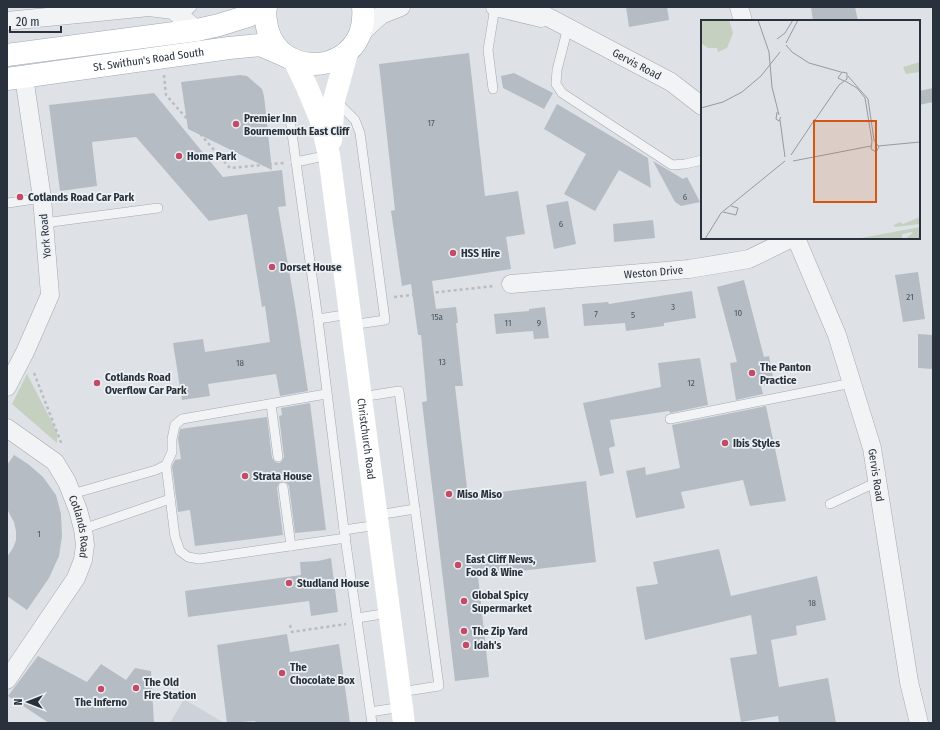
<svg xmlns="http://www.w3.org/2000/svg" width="940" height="730" viewBox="0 0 940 730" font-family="'Fira Sans Condensed',sans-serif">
	<rect width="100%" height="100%" fill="#dee2e7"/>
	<polygon fill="#ccd2d8" points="184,699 224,723 170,723"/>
	<polygon fill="#c5d0c0" points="27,374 57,432 57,443 12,404"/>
	<g fill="#b6bcc3">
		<polygon points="626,7 667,7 669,20 629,27"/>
		<polygon points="811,7 855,7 858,21 813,21"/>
		<polygon points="469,53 485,196 518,191 525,234 506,237 511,269 432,281 436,309 456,307 458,323 456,323 463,386 455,386 468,496 586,481 596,562 478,576 489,677 455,681 422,402 427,401 421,335 418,335 411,284 402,286 391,211 395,210 379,64"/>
		<polygon points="514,73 553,93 544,109 503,88 501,76"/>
		<polygon points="240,75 247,76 262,89 264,96 272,170 188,129 181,82"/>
		<polygon points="933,88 933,102 919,105 919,91"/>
		<polygon points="154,93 223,177 282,170 286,206 278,207 295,305 308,391 280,396 276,374 208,384 210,396 182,400 173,343 203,339 205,352 270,342 265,306 262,307 247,214 209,221 136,137 92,142 97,186 60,191 49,105"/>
		<polygon points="557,104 648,158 651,188 619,170 595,211 564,194 586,154 544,129"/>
		<polygon points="653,161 683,179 687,177 700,202 681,206 675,202"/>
		<polygon points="568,201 576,244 554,249 546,205"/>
		<polygon points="653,220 655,238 614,242 613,224"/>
		<polygon points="918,272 925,319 903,322 895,275"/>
		<polygon points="744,280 764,357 769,356 774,383 761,386 763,394 736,400 730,363 737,362 717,287"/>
		<polygon points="692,291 696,318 664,323 664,326 626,331 625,323 584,326 582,304 608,302 609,304"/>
		<polygon points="545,307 549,338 534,339 533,331 496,334 494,314 529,311 529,309"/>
		<polygon points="918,334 933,335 933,369 918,368"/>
		<polygon points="700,358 708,405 670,413 669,411 610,420 615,446 609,448 614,473 600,476 583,403 661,387 658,363"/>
		<polygon points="310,403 326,530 295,533 289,486 287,483 283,481 279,483 277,488 283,535 195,546 190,510 178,512 172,466 175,460 181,459 178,439 180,429 267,417 272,458 275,462 279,463 282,461 284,457 279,416 282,415 281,408"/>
		<polygon points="766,406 786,501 750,506 743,480 681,492 685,508 636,518 626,471 645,467 646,475 680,468 672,425"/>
		<polygon points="14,455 28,464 43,477 56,495 61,514 62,536 59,556 49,578 27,610 7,596 7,557 13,548 16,540 16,531 14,522 7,509 7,465"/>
		<polygon points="719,549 731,596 817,576 826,620 796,626 797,635 771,640 779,687 828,678 836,723 779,723 778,716 741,722 730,658 757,654 751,615 645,640 636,587 658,584 653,562"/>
		<polygon points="331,558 338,612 311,616 309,601 188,617 185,591 301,575 300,562 318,561"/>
		<polygon points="287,634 290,652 339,644 350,723 256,723 255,721 227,723 217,645"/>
		<polygon points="38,656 87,682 101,664 126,680 135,668 151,671 154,723 49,723 8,696"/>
	</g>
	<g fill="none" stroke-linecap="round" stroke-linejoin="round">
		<defs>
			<g id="lane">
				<polyline points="181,17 192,7"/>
				<polyline points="568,27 557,70 556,84 562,93 672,165 685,164 702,160"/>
				<polyline points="493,89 488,50 495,7"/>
				<polyline points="337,102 355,120 360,133 385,320 351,325"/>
				<polyline points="290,119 318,319 344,530 372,723"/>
				<polyline points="296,162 329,155"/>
				<polyline points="8,203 42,198"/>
				<polyline points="44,223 158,208"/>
				<polyline points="318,319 350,314"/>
				<polyline points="361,397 399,391 439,686 400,692"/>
				<polyline points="271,404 278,457"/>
				<polyline points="670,419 852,383"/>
				<polyline points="166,465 175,537 180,551 188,557 199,559 346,538"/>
				<polyline points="283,487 291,546"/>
				<polyline points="72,494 156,470 166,465 172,452 172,439 175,425 182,419 326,394"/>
				<polyline points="830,504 877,482"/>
				<polyline points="377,515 415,509"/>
				<polyline points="83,529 170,499"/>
				<polyline points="344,530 378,525"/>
				<polyline points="357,618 389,613"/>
				<polyline points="370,712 402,707"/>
			</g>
			<g id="street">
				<polyline points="495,7 541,18"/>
				<path id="s1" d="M529 7 671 82 702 106"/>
				<polyline points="739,7 743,21"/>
				<polyline points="7,21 149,7 173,10 197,30"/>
				<polyline points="360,34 381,15 401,7"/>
				<path id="s2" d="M796 238 837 335 872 448 909 682 919 723"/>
				<path id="s3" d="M511 284 689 269 749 259 792 238"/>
				<polyline points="7,387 25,352 50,295 42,198 24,77"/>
				<path id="s4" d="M7 428 55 462 67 482 78 510 83 529 85 545 83 560 76 578 7 680"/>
			</g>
			<g id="primary">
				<path d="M266 7C264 15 266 23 268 31 281 74 343 75 360 34 363 25 364 16 363 7"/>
				<polyline points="7,55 197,30 219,25 248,16 257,7"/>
				<path id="s6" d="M7 79 229 48 260 45 288 57"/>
			</g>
		</defs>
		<use href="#lane" stroke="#a4a9b0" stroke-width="10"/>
		<use href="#street" stroke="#a4a9b0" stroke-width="19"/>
		<use href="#primary" stroke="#9ea8b1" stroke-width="23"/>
		<g stroke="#b9bdc1" stroke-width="2.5" stroke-dasharray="3 3" stroke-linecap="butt">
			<polyline points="164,75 166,95 230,168 284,163"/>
			<polyline points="394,297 494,286"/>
			<polyline points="34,373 62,445"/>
			<polyline points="290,625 292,632 346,624"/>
		</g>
		<use href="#lane" stroke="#f1f3f5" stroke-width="9"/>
		<use href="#street" stroke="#f1f3f5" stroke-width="18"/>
		<g stroke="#fff" stroke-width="22">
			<path id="s5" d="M294 60 307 87 321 121 329 155 404 723"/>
			<polyline points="331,140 334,100 347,53"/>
		</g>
		<use href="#primary" stroke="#fff" stroke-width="22"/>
	</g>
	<g fill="#c44b68" stroke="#edf1f4" stroke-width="1.5">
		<circle cx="236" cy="124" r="4"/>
		<circle cx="179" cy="156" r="4"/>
		<circle cx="20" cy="197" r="4"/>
		<circle cx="453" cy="253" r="4"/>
		<circle cx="272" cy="267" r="4"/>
		<circle cx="752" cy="373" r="4"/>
		<circle cx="97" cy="383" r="4"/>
		<circle cx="725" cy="443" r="4"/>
		<circle cx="245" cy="476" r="4"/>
		<circle cx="449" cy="494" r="4"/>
		<circle cx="458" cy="565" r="4"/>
		<circle cx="289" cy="583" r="4"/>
		<circle cx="464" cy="601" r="4"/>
		<circle cx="464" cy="631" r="4"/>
		<circle cx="466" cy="645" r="4"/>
		<circle cx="282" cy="673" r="4"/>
		<circle cx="136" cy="688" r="4"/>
		<circle cx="101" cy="689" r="4"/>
	</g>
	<g text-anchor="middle" stroke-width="3.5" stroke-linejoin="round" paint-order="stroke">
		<g font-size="9" fill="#4c545e">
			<text x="431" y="126">17</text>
			<text x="685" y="200">6</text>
			<text x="561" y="227">6</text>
			<text x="910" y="300">21</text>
			<text x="673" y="310">3</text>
			<text x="738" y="316">10</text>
			<text x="596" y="317">7</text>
			<text x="633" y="318">5</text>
			<text x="437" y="320">15a</text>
			<text x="508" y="326">11</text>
			<text x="539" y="326">9</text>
			<text x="442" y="365">13</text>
			<text x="240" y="366">18</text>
			<text x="691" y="386">12</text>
			<text x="39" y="537">1</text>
			<text x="812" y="606">18</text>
		</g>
		<g font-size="11" fill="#28313c" stroke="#edf1f4">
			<text dy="4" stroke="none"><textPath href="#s6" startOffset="143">St. Swithun's Road South</textPath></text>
			<text dy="4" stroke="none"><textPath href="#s1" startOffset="122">Gervis Road</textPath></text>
			<text transform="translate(45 236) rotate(-95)" y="4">York Road</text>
			<text dy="4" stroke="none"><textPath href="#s3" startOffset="143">Weston Drive</textPath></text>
			<text dy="4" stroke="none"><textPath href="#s5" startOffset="388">Christchurch Road</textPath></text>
			<text dy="4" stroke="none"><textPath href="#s2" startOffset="251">Gervis Road</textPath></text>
			<text dy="4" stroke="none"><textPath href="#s4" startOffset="129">Cotlands Road</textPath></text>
		</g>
		<g font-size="11" font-weight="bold" fill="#28313c" stroke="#edf1f4" text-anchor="start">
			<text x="244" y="122">Premier Inn<tspan x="244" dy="13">Bournemouth East Cliff</tspan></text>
			<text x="187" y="160">Home Park</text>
			<text x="28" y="201">Cotlands Road Car Park</text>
			<text x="461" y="257">HSS Hire</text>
			<text x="280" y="271">Dorset House</text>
			<text x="760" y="371">The Panton<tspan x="760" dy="13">Practice</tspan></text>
			<text x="105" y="381">Cotlands Road<tspan x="105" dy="13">Overflow Car Park</tspan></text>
			<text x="733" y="447">Ibis Styles</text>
			<text x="253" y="480">Strata House</text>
			<text x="457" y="498">Miso Miso</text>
			<text x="466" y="563">East Cliff News,<tspan x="466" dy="13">Food &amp; Wine</tspan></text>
			<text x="297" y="587">Studland House</text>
			<text x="472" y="599">Global Spicy<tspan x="472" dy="13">Supermarket</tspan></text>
			<text x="472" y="635">The Zip Yard</text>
			<text x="474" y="649">Idah's</text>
			<text x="290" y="671">The<tspan x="290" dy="13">Chocolate Box</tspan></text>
			<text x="144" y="686">The Old<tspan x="144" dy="13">Fire Station</tspan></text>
			<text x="101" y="706" text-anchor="middle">The Inferno</text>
		</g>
	</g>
	<g transform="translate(701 20)">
		<rect width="219" height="219" fill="#dee2e7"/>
		<path d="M0 0H28L32 13 26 28 17 32 16 28H7L0 23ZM219 42V52L205 54 202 47ZM219 197V204L194 207 193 205 199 202 202 204ZM219 207V219H204L212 213 210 212 201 214V219H155Z" fill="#c5d0c0"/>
		<path fill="none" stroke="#959ba3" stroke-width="1" d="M57 0 68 32 71 67 78 95M76 19 84 13 92 0M85 23 97 0M85 25 91 32 108 43 140 52M144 61 156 68 164 78 171 121 170 129 175 132 178 127 173 120 167 79 147 56M0 88 22 82 41 72 60 56 79 32M76 92 75 99 78 101 80 97M79 100 84 137M114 100 138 65 146 59V53L141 52 137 58 143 61M177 126 219 122M90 135 114 99M92 141 170 126M22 192 35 195 37 188 30 186M4 219 20 193 84 141"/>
		<path fill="#d55511" fill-opacity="0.15" stroke="#d55511" stroke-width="2" d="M113 101H175V182H113Z"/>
		<rect width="219" height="219" fill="none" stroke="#28313c" stroke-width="2"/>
	</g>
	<rect width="940" height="730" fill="none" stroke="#28313c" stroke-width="16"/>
	<g transform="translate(28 702) rotate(270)" stroke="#edf1f4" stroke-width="3" paint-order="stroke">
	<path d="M0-3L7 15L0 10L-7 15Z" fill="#28313c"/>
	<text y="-6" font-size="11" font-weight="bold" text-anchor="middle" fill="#28313c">N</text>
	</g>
	<path d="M10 26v6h51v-6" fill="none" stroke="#28313c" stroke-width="2"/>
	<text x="16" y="26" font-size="12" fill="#28313c" stroke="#edf1f4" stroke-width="3" paint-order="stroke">20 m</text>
</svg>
